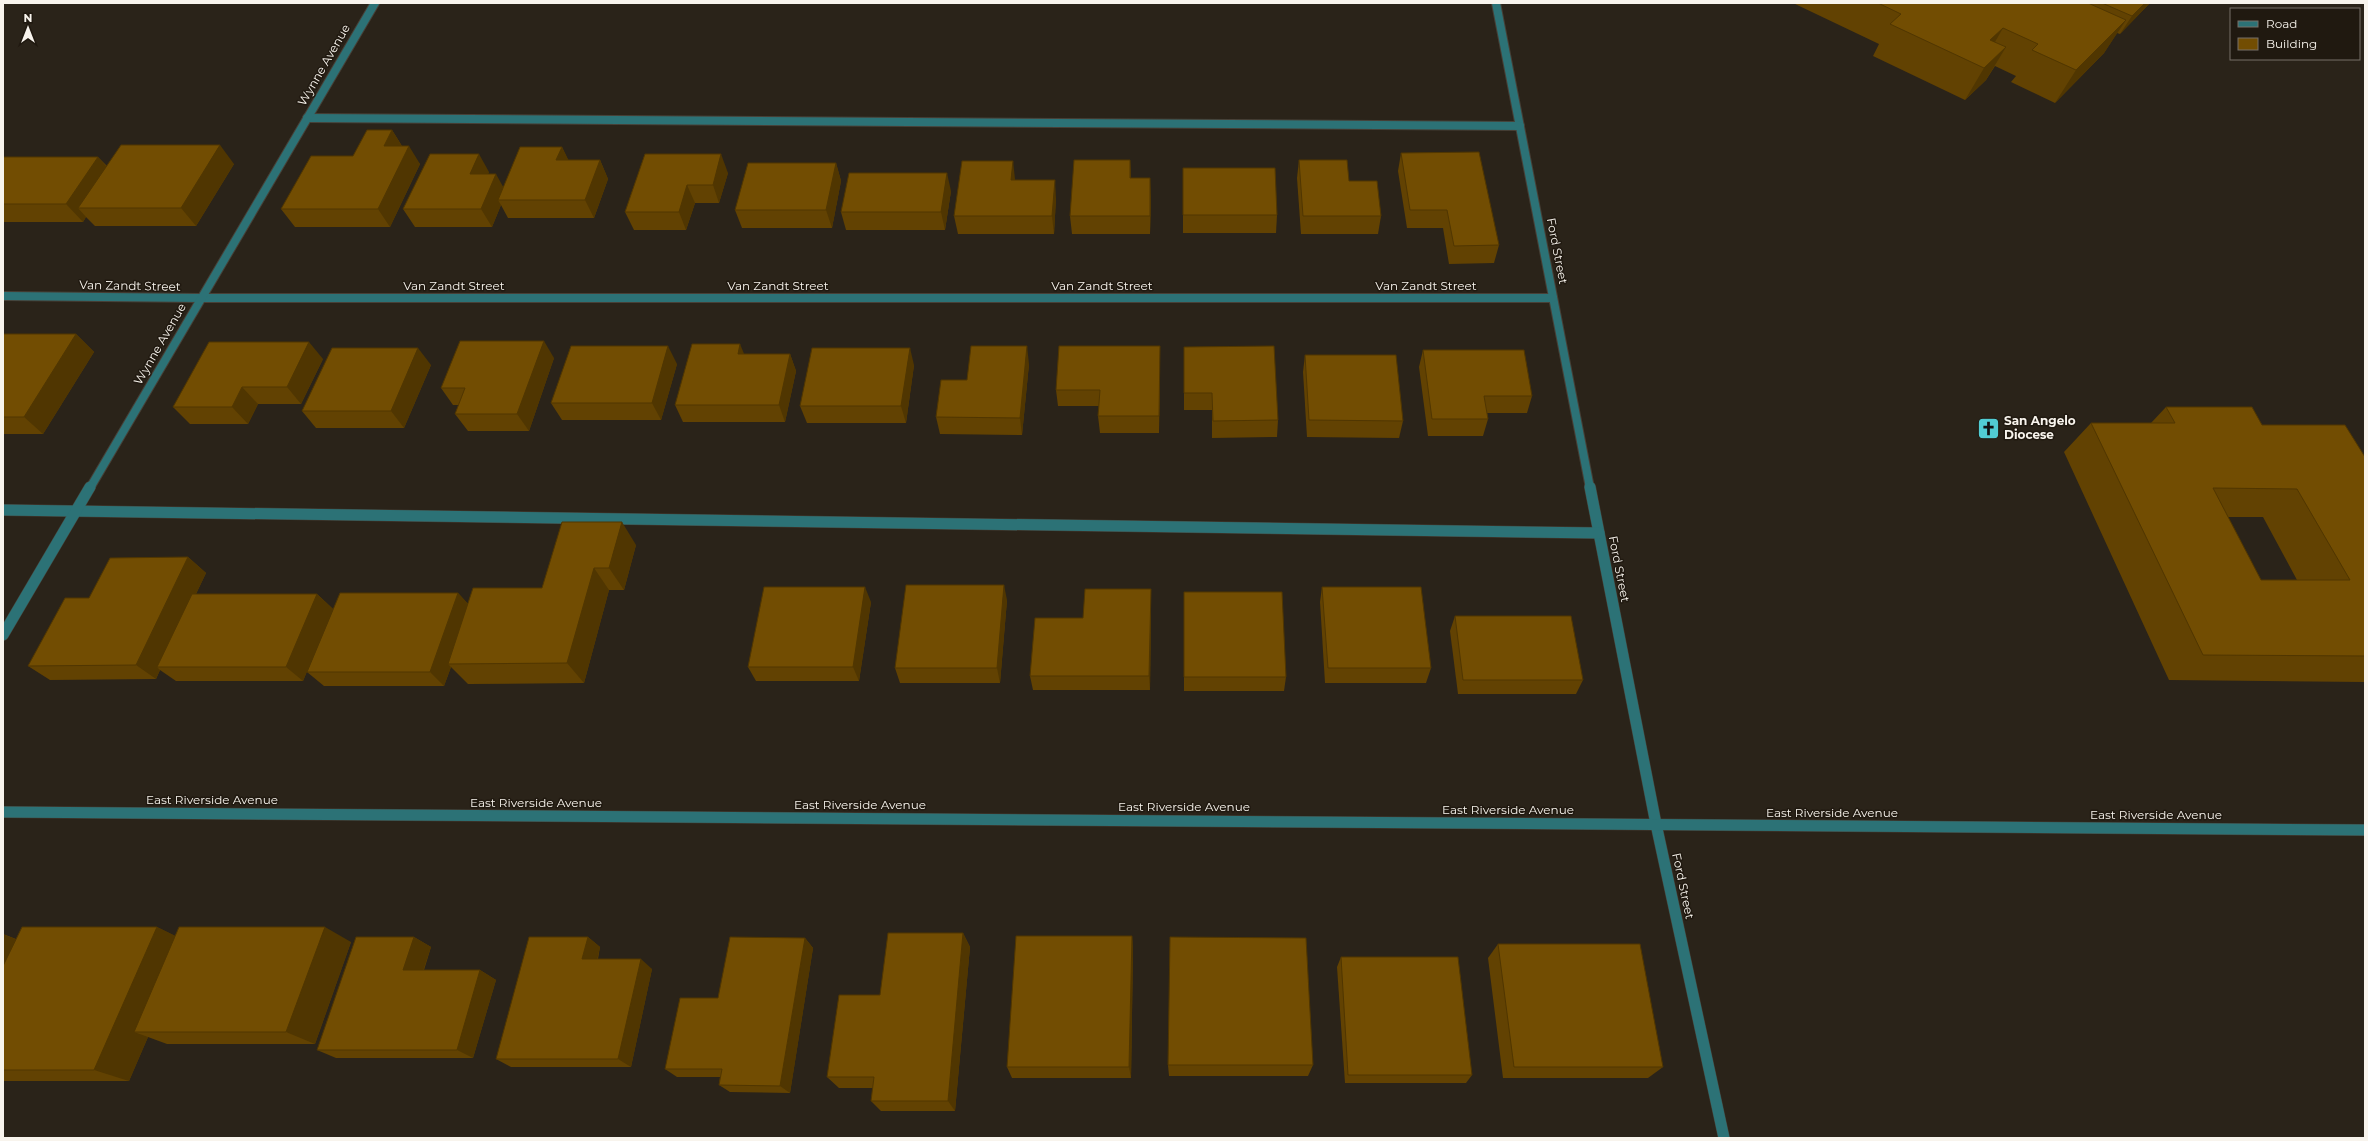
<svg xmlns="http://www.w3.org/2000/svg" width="2368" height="1141" viewBox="0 0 2368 1141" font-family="Montserrat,sans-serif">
	<rect width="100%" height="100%" fill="#2a2319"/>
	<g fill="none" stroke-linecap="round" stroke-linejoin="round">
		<defs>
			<g id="minor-far1">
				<polyline points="1496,3 1590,488"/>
				<polyline points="307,118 1520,126"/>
				<polyline points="3,296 201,298 1553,298"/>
				<polyline points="90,488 375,3"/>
			</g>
			<g id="minor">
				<polyline points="1590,487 1656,824 1724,1138"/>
				<polyline points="3,510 1599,533"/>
				<polyline points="3,635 90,487"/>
				<polyline points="3,812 2365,830"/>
			</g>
		</defs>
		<use href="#minor-far1" stroke="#474037" stroke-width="10"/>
		<use href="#minor" stroke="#474037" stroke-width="12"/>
		<use href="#minor-far1" stroke="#2c7276" stroke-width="8"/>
		<use href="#minor" stroke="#2c7276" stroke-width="11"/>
	</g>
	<g fill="#624202" fill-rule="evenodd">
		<polygon points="1793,3 2150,3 2120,34 2117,33 2104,53 2055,103 2011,82 2016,76 1995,66 1986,80 1965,100 1873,56 1879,44"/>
		<polygon points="392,130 402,146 420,164 390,227 295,227 281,209 353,156"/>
		<polygon points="562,147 568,160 600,160 608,179 594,218 508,218 501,205 492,227 415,227 403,209 489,172 488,174 503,187"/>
		<polygon points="1401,153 1499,245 1494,263 1449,264 1443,228 1407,228 1398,171"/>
		<polygon points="645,154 728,173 719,203 695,203 686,230 634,230 625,212"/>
		<polygon points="3,157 98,157 107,166 234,164 196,226 95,226 86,217 83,222 3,222"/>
		<polygon points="1130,160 1131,178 1151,196 1150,234 1072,234 1070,216"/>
		<polygon points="1299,160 1349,181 1381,216 1378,234 1301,234 1297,178"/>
		<polygon points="836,163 841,181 832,228 742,228 735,210"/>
		<polygon points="1183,168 1277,215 1276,233 1183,233"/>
		<polygon points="1015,180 1056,198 1054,234 958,234 954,216"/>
		<polygon points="951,191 945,230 846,230 841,212"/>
		<polygon points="3,334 76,334 94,352 43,434 3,434"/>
		<polygon points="1184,347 1278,420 1277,437 1212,438 1212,410 1184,410"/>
		<polygon points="1423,350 1532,396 1527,413 1487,413 1488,419 1483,436 1428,436 1419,367"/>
		<polygon points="744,354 790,354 796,371 785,422 683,422 675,405"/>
		<polygon points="1305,355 1403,421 1399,438 1307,437 1303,372"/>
		<polygon points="554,358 529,431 468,431 455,414 459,405 453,405 441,388"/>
		<polygon points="323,359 301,404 258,404 248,424 190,424 173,407"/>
		<polygon points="677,364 661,420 562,420 551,403"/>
		<polygon points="1029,364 1022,435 940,434 936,417 967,380"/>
		<polygon points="1160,364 1159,433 1100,433 1098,416 1099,406 1058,406 1056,390"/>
		<polygon points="431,365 404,428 316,428 302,411"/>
		<polygon points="914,365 906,423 807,423 800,406"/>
		<path d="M2166 407 2262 425 2365 457V682L2169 680 2064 452 2091 423H2151ZM2228 517H2263L2297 580H2261Z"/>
		<polygon points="636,545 624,590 609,590 584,683 468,684 451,667 444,686 324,686 307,672 458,593 468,604 542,588"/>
		<polygon points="188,557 206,573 196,594 317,594 333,609 303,681 176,681 160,670 156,679 50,680 28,666 89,598"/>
		<polygon points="1322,587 1431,668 1426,683 1325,683 1320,602"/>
		<polygon points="1151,589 1151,605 1150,690 1033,690 1030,676"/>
		<polygon points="1184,592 1286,677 1284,691 1184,691"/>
		<polygon points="1007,600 1000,683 900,683 895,668"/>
		<polygon points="871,602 859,681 756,681 748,667"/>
		<polygon points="1455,616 1583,680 1576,694 1458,694 1450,631"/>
		<polygon points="157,927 175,936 351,942 315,1044 167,1044 148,1037 129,1081 3,1081 3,934 16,939"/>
		<polygon points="963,933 970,947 955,1111 881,1111 871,1101 873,1088 839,1088 827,1077 880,995"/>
		<polygon points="1132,936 1133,950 1131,1078 1012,1078 1007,1067"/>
		<polygon points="414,937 431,947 424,970 480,970 496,980 473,1058 336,1058 317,1050"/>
		<polygon points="588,937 600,947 598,959 652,969 631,1067 511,1067 496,1059"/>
		<polygon points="805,938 813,948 790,1093 730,1092 719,1085 720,1077 677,1077 665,1069 718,998"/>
		<polygon points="1498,944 1663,1067 1648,1078 1503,1078 1488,958"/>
		<polygon points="1341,957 1472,1075 1466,1083 1345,1083 1337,967"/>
		<polygon points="1168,1065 1313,1065 1308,1076 1169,1076"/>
	</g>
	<g fill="#503601">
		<polygon points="2145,3 2150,3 2120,34 2132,16"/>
		<polygon points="2126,20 2104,53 2055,103 2076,70"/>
		<polygon points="2003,28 1984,61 1990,40"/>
		<polygon points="2006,47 1986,80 1965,100 1984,68"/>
		<polygon points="392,130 403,148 384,146"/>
		<polygon points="220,145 234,164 196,226 181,208"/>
		<polygon points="409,146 420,164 390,227 378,209"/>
		<polygon points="562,147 571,165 556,160"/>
		<polygon points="479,154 489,172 481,192 470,174"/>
		<polygon points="721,154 728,173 719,203 713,185"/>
		<polygon points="98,157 114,175 78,208 86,217 83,222 66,204"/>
		<polygon points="600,160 608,179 594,218 585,200"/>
		<polygon points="1130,160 1131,179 1130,178"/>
		<polygon points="1013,161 1015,179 1013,198 1011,180"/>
		<polygon points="836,163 841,181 832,228 826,210"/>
		<polygon points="947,173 951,191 945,230 941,212"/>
		<polygon points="496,174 506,192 498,200 501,205 492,227 481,209"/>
		<polygon points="1150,178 1151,196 1150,234"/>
		<polygon points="1055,180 1056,198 1054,234 1052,216"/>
		<polygon points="687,185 695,203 686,230 679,212"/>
		<polygon points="76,334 94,352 43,434 24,417"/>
		<polygon points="544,341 554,358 529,431 517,414"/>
		<polygon points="309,342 323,359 301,404 287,387"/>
		<polygon points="740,344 747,361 738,354"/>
		<polygon points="668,346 677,364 661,420 652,403"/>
		<polygon points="1027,346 1029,364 1022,435 1020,418"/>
		<polygon points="1160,346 1160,364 1159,433 1159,416"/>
		<polygon points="418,348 431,365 404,428 391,411"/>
		<polygon points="910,348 914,365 906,423 901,406"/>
		<polygon points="790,354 796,371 785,422 779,405"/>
		<polygon points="242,387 258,404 248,424 232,407"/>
		<polygon points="622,522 636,545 624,590 609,568"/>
		<polygon points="188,557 206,573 161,667 157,667 160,670 156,679 136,665"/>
		<polygon points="594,568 609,590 584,683 567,663"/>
		<polygon points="1004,585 1007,600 1000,683 997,668"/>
		<polygon points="865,587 871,602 859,681 853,667"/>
		<polygon points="1151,589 1151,605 1150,690 1149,676"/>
		<polygon points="458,593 472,608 448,664 451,667 444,686 430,672"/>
		<polygon points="317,594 333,609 303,681 286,667"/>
		<polygon points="157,927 188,942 134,1032 148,1037 129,1081 94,1070"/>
		<polygon points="325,927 351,942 315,1044 286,1032"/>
		<polygon points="963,933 970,947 955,1111 948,1101"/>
		<polygon points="3,934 25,943 3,986"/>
		<polygon points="1132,936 1133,950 1131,1078 1129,1067"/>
		<polygon points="414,937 431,947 420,980 403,970"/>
		<polygon points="588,937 600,947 595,969 582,959"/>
		<polygon points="805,938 813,948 790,1093 780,1086"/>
		<polygon points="641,959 652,969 631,1067 618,1059"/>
		<polygon points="480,970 496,980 473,1058 457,1050"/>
	</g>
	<g fill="#724d02" stroke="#503601" fill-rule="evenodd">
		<polygon points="1878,3 2088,3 2126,20 2076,70 2032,50 2038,44 2003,28 1990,40 2006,47 1984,68 1890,24 1901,14"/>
		<polygon points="2102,3 2145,3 2132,16"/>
		<polygon points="367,130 392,130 384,146 409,146 378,209 281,209 311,156 353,156"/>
		<polygon points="121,145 220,145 181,208 78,208"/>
		<polygon points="520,147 562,147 556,160 600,160 585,200 498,200"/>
		<polygon points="1479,152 1499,245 1454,246 1447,210 1410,210 1401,153"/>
		<polygon points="430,154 479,154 470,174 496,174 481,209 403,209"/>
		<polygon points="645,154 721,154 713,185 687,185 679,212 625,212"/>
		<polygon points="3,157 98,157 66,204 3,204"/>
		<polygon points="1074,160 1130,160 1130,178 1150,178 1150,216 1070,216"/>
		<polygon points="1299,160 1347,160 1349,181 1377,181 1381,216 1303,216"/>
		<polygon points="962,161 1013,161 1011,180 1055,180 1052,216 954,216"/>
		<polygon points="748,163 836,163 826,210 735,210"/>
		<polygon points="1183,168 1275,168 1277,215 1183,215"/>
		<polygon points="849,173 947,173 941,212 841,212"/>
		<polygon points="3,334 76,334 24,417 3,417"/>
		<polygon points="460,341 544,341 517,414 455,414 465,388 441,388"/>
		<polygon points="209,342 309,342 287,387 242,387 232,407 173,407"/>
		<polygon points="692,344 740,344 738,354 790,354 779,405 675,405"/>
		<polygon points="571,346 668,346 652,403 551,403"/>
		<polygon points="971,346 1027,346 1020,418 936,417 941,380 967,380"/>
		<polygon points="1059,346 1160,346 1159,416 1098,416 1100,390 1056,390"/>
		<polygon points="1274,346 1278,420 1213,421 1212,393 1184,393 1184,347"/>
		<polygon points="332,348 418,348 391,411 302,411"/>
		<polygon points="812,348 910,348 901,406 800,406"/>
		<polygon points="1423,350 1524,350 1532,396 1484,396 1488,419 1432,419"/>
		<polygon points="1305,355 1396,355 1403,421 1309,420"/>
		<path d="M2166 407H2252L2262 425H2345L2365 457V656L2203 655 2091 423H2175ZM2213 488 2297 489 2350 580H2261Z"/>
		<polygon points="562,522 622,522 609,568 594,568 567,663 448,664 473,588 542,588"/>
		<polygon points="188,557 136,665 28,666 65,598 89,598 110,558"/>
		<polygon points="906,585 1004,585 997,668 895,668"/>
		<polygon points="764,587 865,587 853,667 748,667"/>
		<polygon points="1322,587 1421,587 1431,668 1328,668"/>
		<polygon points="1085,589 1151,589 1149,676 1030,676 1035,618 1083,618"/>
		<polygon points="1184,592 1282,592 1286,677 1184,677"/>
		<polygon points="340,593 458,593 430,672 307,672"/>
		<polygon points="192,594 317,594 286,667 157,667"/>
		<polygon points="1455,616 1571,616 1583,680 1463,680"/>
		<polygon points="22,927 157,927 94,1070 3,1070 3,966"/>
		<polygon points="179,927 325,927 286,1032 134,1032"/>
		<polygon points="888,933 963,933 948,1101 871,1101 874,1077 827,1077 839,995 880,995"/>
		<polygon points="1016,936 1132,936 1129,1067 1007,1067"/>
		<polygon points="356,937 414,937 403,970 480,970 457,1050 317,1050"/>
		<polygon points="529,937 588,937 582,959 641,959 618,1059 496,1059"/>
		<polygon points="730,937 805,938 780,1086 719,1085 722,1069 665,1069 680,998 718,998"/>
		<polygon points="1170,937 1306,938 1313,1065 1168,1065"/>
		<polygon points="1498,944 1640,944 1663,1067 1514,1067"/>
		<polygon points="1341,957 1458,957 1472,1075 1348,1075"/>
	</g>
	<defs>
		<symbol id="church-square" viewBox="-11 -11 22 22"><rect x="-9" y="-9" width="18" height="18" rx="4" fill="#51ccd3" stroke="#201910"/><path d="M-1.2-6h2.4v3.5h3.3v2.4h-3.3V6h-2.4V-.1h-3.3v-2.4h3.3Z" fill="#111"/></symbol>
	</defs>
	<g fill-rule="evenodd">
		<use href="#church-square" x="1976" y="416" width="25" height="25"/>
	</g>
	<g text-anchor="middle" stroke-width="3" stroke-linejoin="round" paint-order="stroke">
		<g font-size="12" fill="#f8f4ed" stroke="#201910">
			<text transform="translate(324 65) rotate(-60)" y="4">Wynne Avenue</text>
			<text transform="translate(1557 251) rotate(79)" y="4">Ford Street</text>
			<text transform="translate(130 286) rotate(1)" y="4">Van Zandt Street</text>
			<text x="454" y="290">Van Zandt Street</text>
			<text x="778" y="290">Van Zandt Street</text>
			<text x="1102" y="290">Van Zandt Street</text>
			<text x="1426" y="290">Van Zandt Street</text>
			<text transform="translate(160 344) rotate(-60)" y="4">Wynne Avenue</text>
			<text transform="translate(1619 569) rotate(79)" y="4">Ford Street</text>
			<text x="212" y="804">East Riverside Avenue</text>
			<text x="536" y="807">East Riverside Avenue</text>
			<text x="860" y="809">East Riverside Avenue</text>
			<text x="1184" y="811">East Riverside Avenue</text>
			<text x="1508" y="814">East Riverside Avenue</text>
			<text x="1832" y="817">East Riverside Avenue</text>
			<text x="2156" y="819">East Riverside Avenue</text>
			<text transform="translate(1683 886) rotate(78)" y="4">Ford Street</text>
		</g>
		<g font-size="12" font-weight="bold" fill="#f8f4ed" stroke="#201910" text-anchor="start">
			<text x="2004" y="425">San Angelo<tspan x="2004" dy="14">Diocese</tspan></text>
		</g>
	</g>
	<rect width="2368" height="1141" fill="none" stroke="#f8f4ed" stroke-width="8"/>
	<rect x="2230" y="8" width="130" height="52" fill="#201910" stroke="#767168"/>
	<rect x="2238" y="21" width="20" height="6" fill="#2c7276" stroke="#767168"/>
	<text x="2266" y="28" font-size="12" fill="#f8f4ed">Road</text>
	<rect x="2238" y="38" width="20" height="12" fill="#724d02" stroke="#767168"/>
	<text x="2266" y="48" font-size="12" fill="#f8f4ed">Building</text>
	<g transform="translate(28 28)" stroke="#201910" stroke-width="3" paint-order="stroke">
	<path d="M0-3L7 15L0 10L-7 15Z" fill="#f8f4ed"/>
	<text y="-6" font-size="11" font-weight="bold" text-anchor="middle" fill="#f8f4ed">N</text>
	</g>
</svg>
